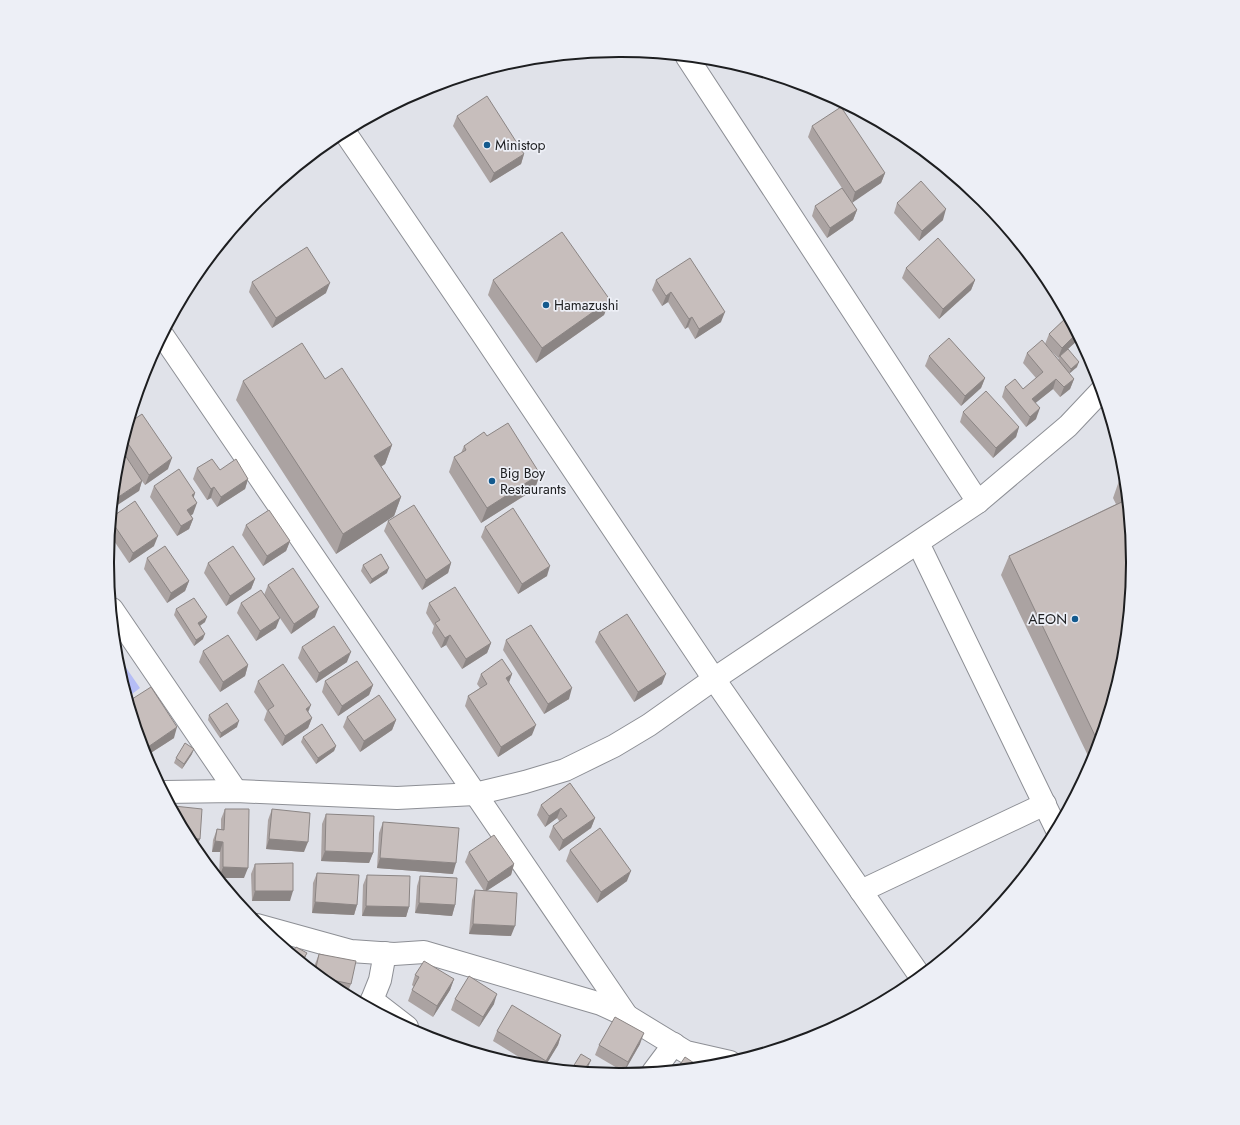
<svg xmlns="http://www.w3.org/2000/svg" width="1240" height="1125" viewBox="0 0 1240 1125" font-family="Jost,sans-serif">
	<rect width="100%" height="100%" fill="#e0e2e9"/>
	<polygon fill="#b5bdf6" points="116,653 140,688 128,697 117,662"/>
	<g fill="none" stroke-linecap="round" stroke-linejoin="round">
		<defs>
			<g id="minor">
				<polyline points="687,57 978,502"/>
				<polyline points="344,131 481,332 714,679 920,976"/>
				<polyline points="163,336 627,1016"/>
				<polyline points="918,543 1056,828"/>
				<polyline points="112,609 236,791"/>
				<polyline points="164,792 236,791 397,798 475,794 525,782 565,770 614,746 649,725 714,679 978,502 1068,426 1101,391"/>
				<polyline points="861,891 1045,804"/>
				<polyline points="257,925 351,951 394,954 424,952 601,1004 627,1016 686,1052 730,1062"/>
				<polyline points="372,1000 380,980 385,953"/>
				<polyline points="368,1006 372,1000 407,1027"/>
				<polyline points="653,1072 674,1044"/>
			</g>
		</defs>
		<use href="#minor" stroke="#8d8f95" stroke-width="24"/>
		<use href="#minor" stroke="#fff" stroke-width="22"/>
	</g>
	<g fill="#aba3a2">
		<polygon points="457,116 524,154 521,164 490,183 453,126"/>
		<polygon points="812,126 885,173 881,183 852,202 857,210 853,220 827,238 812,216 815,206 842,188 808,137"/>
		<polygon points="897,203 943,220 919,241 894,213"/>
		<polygon points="906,268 975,280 971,290 939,319 902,278"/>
		<polygon points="493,280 610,300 604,315 536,363 488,295"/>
		<polygon points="656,280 721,322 695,339 688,327 685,329 668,302 662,306 652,290"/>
		<polygon points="252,282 326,293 272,328 249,292"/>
		<polygon points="1067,317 1079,339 1068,349 1077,367 1069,373 1074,379 1070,389 1060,397 1053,389 1035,403 1036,419 1026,427 1002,397 1005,387 1023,389 1036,378 1023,363 1027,353 1058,360 1059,357 1058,358 1045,344 1049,334"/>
		<polygon points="929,356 985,378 981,388 961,406 925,366"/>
		<polygon points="325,379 392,445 385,464 381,467 401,497 394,516 336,554 236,400 243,381"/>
		<polygon points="963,412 1019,427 1016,437 993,458 960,422"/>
		<polygon points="129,423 168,469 145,485 142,481 139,491 117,462"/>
		<polygon points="487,436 535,489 481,523 449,472 454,457 461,453 464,446"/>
		<polygon points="197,468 220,470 248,479 245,489 217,507 211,498 207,500 193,479"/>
		<polygon points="1124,476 1132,563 1123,663 1093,759 1091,762 1001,575 1009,556 1116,504 1113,498 1120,478"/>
		<polygon points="154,486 195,493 193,498 193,514 191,515 193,519 189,529 177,536 150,497"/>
		<polygon points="112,517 154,546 129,563 110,535"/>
		<polygon points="388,521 451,563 448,573 422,590 384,531"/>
		<polygon points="246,525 290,541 286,551 263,566 242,535"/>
		<polygon points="485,527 547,576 518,594 481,537"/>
		<polygon points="147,558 189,581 185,591 167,603 144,569"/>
		<polygon points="208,563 255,579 251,589 226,606 204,573"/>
		<polygon points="363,565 387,573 370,584 361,571"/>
		<polygon points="268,585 315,617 291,634 264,595"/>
		<polygon points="241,603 276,628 256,641 237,613"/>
		<polygon points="429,603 491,643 487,653 462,669 446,645 441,648 432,633 434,626 426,613"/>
		<polygon points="176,609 205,622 200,626 203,639 194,646 174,615"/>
		<polygon points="599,632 662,684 634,702 595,642"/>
		<polygon points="506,640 569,699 544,714 503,650"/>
		<polygon points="302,647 347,662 316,683 298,658"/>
		<polygon points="203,651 248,665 245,676 220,692 199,662"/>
		<polygon points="481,674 512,674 509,683 532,735 498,757 465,706 468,696 480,688 477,684"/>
		<polygon points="258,681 308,713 312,718 308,728 282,746 264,720 267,711 254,692"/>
		<polygon points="325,681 373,685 369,695 338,716 322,692"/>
		<polygon points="129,701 174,738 146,756"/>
		<polygon points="209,715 237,727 220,738 208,720"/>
		<polygon points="347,717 396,720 392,730 360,752 343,727"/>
		<polygon points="303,737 336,746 334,751 316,764 301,742"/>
		<polygon points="192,754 182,769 174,763 176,758"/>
		<polygon points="570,783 595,818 591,828 559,851 549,837 553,826 560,822 557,818 545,827 537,815 541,805"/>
		<polygon points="225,809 244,878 219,878 220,852 212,852 213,840 217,829 221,830 221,819"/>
		<polygon points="272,809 304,852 266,849 268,820"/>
		<polygon points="326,814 373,853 369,863 321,861 322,824"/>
		<polygon points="383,822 453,874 377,868 379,833"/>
		<polygon points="570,850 627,881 597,903 566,861"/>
		<polygon points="469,852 514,864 511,875 486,891 511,936 469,934 472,900 475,890 484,891 465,862"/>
		<polygon points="255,864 290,901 252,901 251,874"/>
		<polygon points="317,873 357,905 354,915 312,913 313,883"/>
		<polygon points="367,875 409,907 406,917 362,916 363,885"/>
		<polygon points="420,876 455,905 452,916 415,913 417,886"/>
		<polygon points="319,954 351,984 347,994 335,988 313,971 315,964"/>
		<polygon points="415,975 454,979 450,990 433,1017 408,1001 412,990 414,987 412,985"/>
		<polygon points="455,999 494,1004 479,1027 451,1010"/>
		<polygon points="497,1031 561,1035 558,1045 544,1068 535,1067 493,1041"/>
		<polygon points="640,1044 624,1072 595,1055 599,1045"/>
	</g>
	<g fill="#8b8584">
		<polygon points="524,154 521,164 490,183 494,173"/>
		<polygon points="885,173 881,183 852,203 855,192"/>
		<polygon points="946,209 943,220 919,241 922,231"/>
		<polygon points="857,210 853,220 827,238 830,228"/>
		<polygon points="975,280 971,290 939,319 943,309"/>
		<polygon points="330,283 326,293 272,328 276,318"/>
		<polygon points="671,292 668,302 662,306 666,296"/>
		<polygon points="610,300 604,315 536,363 542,348"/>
		<polygon points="725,312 721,322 695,339 699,329"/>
		<polygon points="692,317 688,327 685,329 689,319"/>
		<polygon points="1076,334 1079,339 1060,356 1058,358 1062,348"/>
		<polygon points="1079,362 1077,367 1069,374 1071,369"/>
		<polygon points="985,378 981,388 961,406 965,396"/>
		<polygon points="1056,379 1053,389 1028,409 1032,399"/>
		<polygon points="1074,379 1070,389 1060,397 1064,387"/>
		<polygon points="1040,408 1036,419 1026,427 1030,417"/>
		<polygon points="1019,427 1016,437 993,458 996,448"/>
		<polygon points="392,445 385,464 367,475 374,456"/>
		<polygon points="172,458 168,469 145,485 149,475"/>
		<polygon points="540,474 535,489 481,523 487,508"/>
		<polygon points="248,479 245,489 217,507 221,497"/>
		<polygon points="142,481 139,491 113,508 114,500"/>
		<polygon points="214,487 211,498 207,500 211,489"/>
		<polygon points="195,493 192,503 192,495"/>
		<polygon points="401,497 394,516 336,554 343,534"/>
		<polygon points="197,503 193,514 183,520 187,510"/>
		<polygon points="193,519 189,529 177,536 181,526"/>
		<polygon points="158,536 154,546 129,563 133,553"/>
		<polygon points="290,541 286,551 263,566 267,556"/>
		<polygon points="451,563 448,573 422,590 426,580"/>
		<polygon points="550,566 547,576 518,594 522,584"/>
		<polygon points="389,568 387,573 370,584 372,579"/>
		<polygon points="255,579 251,589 226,606 230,596"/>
		<polygon points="189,581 185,591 167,603 171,593"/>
		<polygon points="319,607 315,617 291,634 294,624"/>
		<polygon points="207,617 205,622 196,628 198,623"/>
		<polygon points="280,618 276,628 256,641 260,631"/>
		<polygon points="205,634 203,639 194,646 196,640"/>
		<polygon points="450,635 446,645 441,648 445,638"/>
		<polygon points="491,643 487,653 462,669 466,659"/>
		<polygon points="351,652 347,662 316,683 319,673"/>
		<polygon points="248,665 245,676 220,692 223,682"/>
		<polygon points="512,674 508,684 506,678"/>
		<polygon points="666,674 662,684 634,702 638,692"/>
		<polygon points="373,685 369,695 338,716 342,706"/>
		<polygon points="572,688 569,699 544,714 548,704"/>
		<polygon points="311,705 307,715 306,709"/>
		<polygon points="312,718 308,728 282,746 285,736"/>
		<polygon points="396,720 392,730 360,752 364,741"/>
		<polygon points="239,721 237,727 220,738 221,733"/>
		<polygon points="536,725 532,735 498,757 501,747"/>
		<polygon points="177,727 174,738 146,756 145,755 148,747"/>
		<polygon points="336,746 334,751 316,764 318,758"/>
		<polygon points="194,749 192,754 182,769 184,764"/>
		<polygon points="561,808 557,818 545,827 549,816"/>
		<polygon points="595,818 591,828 559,851 563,840"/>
		<polygon points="189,838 200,839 196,849 194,847"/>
		<polygon points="269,839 308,842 304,852 266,849"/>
		<polygon points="215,841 223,842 220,852 212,852"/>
		<polygon points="325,851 373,853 369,863 321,861"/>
		<polygon points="380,858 456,863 453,874 377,868"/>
		<polygon points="514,864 511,875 485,892 488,882"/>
		<polygon points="223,867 248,868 244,878 219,878"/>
		<polygon points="631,871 627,881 597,903 601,892"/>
		<polygon points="255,891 293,891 290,901 252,901"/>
		<polygon points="315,902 357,905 354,915 312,913"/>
		<polygon points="419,903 455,905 452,916 415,913"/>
		<polygon points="366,906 409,907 406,917 362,916"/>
		<polygon points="473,924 515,926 511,936 469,934"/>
		<polygon points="307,953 305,958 303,962 302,961"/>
		<polygon points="454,979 450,990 433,1017 437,1006"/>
		<polygon points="497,994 494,1004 479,1027 483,1017"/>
		<polygon points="644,1033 640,1044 624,1072 628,1062"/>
		<polygon points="561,1035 558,1045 544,1068 543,1067 546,1061"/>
		<polygon points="591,1060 589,1065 585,1072 583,1071"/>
	</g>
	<g fill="#c7bebc" stroke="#8b8584">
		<polygon points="487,96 524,154 494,173 457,116"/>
		<polygon points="841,107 885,173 855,192 812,126"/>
		<polygon points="921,181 946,209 922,231 897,203"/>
		<polygon points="842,188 857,210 830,228 815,206"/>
		<polygon points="562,232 610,300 542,348 493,280"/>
		<polygon points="938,238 975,280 943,309 906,268"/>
		<polygon points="307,247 330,283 276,318 252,282"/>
		<polygon points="690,258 725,312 699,329 692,317 689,319 671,292 666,296 656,280"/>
		<polygon points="1067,317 1076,334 1062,348 1049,334"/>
		<polygon points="949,338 985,378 965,396 929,356"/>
		<polygon points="1042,340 1074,379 1064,387 1056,379 1032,399 1040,408 1030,417 1005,387 1015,379 1023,389 1043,372 1027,353"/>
		<polygon points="302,343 325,379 342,368 392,445 374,456 401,497 343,534 243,381"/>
		<polygon points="1068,349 1079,362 1071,369 1060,356"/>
		<polygon points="986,391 1019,427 996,448 963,412"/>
		<polygon points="142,414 172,458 149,475 125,439 129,423"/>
		<polygon points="508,423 540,474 487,508 454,457 466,450 464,446 484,432 487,436"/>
		<polygon points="121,449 142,481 114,500 117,462"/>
		<polygon points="212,459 220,470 236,459 248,479 221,497 214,487 211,489 197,468"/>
		<polygon points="179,469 195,493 192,495 197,503 187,510 193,519 181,526 154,486"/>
		<polygon points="1124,476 1125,490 1120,478"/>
		<polygon points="1126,500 1132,563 1123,663 1098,742 1009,556"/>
		<polygon points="135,501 158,536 133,553 112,522 112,517"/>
		<polygon points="414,505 451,563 426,580 388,521"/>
		<polygon points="513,508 550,566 522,584 485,527"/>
		<polygon points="269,510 290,541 267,556 246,525"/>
		<polygon points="165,546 189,581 171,593 147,558"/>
		<polygon points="233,546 255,579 230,596 208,563"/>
		<polygon points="381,554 389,568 372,579 363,565"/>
		<polygon points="293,568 319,607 294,624 268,585"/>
		<polygon points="455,587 491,643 466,659 450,635 445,638 435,623 440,620 429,603"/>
		<polygon points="261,590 280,618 260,631 241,603"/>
		<polygon points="194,598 207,617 198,623 205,634 196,640 176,609"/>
		<polygon points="627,614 666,674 638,692 599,632"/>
		<polygon points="531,625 572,688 548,704 506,640"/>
		<polygon points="334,626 351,652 319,673 302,647"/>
		<polygon points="228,635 248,665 223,682 203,651"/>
		<polygon points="502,659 512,674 506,678 536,725 501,747 468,696 487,684 481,674"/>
		<polygon points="357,661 373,685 342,706 325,681"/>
		<polygon points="283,664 311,705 306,709 312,718 285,736 268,710 274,706 258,681"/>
		<polygon points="151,687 177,727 148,747 138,732 129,701"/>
		<polygon points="379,695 396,720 364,741 347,717"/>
		<polygon points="227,703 239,721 221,733 209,715"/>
		<polygon points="322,724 336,746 318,758 303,737"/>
		<polygon points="185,743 194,749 184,764 176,758"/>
		<polygon points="570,783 595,818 563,840 553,826 567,816 561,808 549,816 541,805"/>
		<polygon points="174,806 202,809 200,839 189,838 174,810"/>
		<polygon points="225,809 249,809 248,868 223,867 223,842 215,841 217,829 224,830"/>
		<polygon points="272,809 310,813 308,842 269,839"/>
		<polygon points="326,814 374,816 373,853 325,851"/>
		<polygon points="383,822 459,828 456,863 380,858"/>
		<polygon points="600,828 631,871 601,892 570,850"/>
		<polygon points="494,835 514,864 488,882 469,852"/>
		<polygon points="293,863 293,891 255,891 255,864"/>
		<polygon points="317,873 359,875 357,905 315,902"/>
		<polygon points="367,875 410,876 409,907 366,906"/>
		<polygon points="420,876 457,878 455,905 419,903"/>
		<polygon points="475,890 517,893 515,926 473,924"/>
		<polygon points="296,947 307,953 302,961 292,953"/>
		<polygon points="319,954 356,961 351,984 323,978 315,972"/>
		<polygon points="424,961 454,979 437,1006 412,990 419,977 415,975"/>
		<polygon points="469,976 497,994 483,1017 455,999"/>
		<polygon points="512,1005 561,1035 546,1061 497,1031"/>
		<polygon points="615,1017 644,1033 628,1062 599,1045"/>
		<polygon points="581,1054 591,1060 583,1071 571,1070"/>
		<polygon points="685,1057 700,1067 677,1069"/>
	</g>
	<g fill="#135a8e" stroke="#edeff6" stroke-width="1.5">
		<circle cx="487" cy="145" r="4"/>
		<circle cx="546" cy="305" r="4"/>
		<circle cx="492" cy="481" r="4"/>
		<circle cx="1075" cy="619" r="4"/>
	</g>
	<g text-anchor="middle" stroke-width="3.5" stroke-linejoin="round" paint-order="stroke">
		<g font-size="14" fill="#1d1e20" stroke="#edeff6" text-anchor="start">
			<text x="495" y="150">Ministop</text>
			<text x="554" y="310">Hamazushi</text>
			<text x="500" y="478">Big Boy<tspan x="500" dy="16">Restaurants</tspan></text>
			<text x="1067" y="624" text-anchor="end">AEON</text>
		</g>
	</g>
	<path d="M0 0H1240V1125H0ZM619 57H621A505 505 0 0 1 1126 562V563A505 505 0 0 1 621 1068H619A505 505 0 0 1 114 563V562A505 505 0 0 1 619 57Z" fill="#edeff6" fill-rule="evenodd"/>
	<path fill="none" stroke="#1d1e20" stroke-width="2" d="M619 57H621A505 505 0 0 1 1126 562V563A505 505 0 0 1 621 1068H619A505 505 0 0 1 114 563V562A505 505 0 0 1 619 57Z"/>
</svg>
